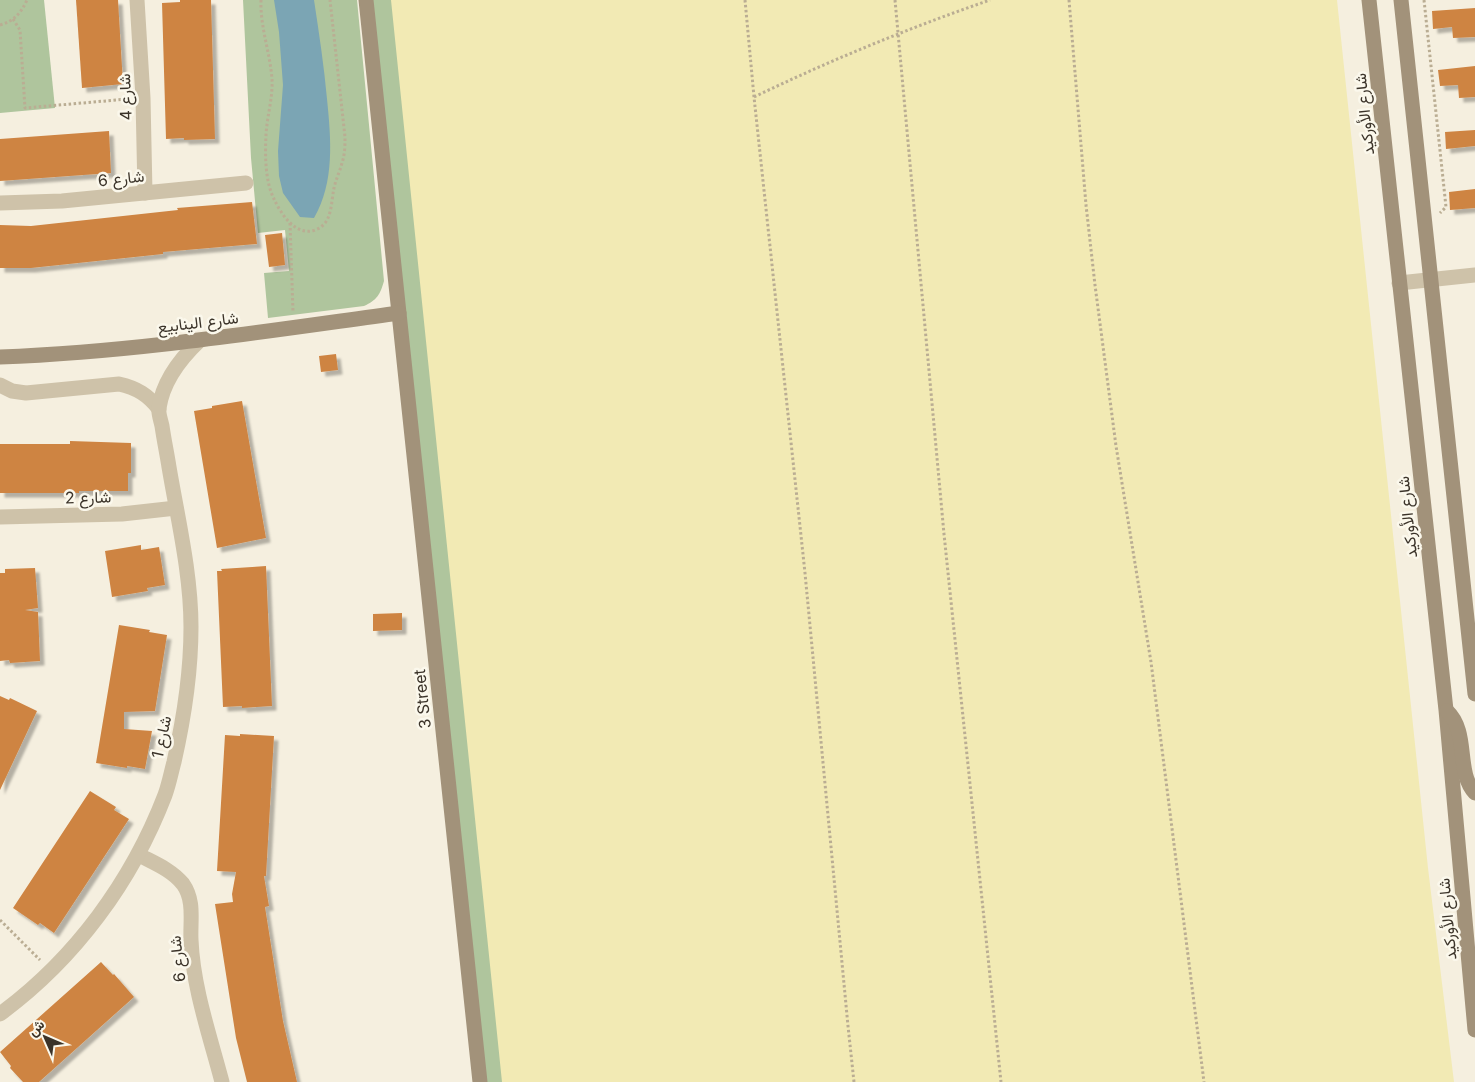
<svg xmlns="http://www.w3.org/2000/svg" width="1475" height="1082" viewBox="0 0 1475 1082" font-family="Inter,Vazirmatn,sans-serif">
	<defs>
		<filter id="shadow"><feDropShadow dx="4.5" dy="4.5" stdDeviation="1" flood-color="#0004"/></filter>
	</defs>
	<rect width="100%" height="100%" fill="#f5efdf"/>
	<g fill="#afc59d">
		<polygon points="0,0 44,0 55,108 0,113"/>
		<path d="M243 0H357L384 281C380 295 377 300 364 306L268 318 264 273 289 271 285 230 258 233 251 158Z"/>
		<polygon points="366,0 397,0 512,1082 480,1082"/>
	</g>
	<polygon fill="#f2eab4" points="391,0 1337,0 1428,868 1454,1082 502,1082"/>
	<path fill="#7ba5b4" d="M274 0H314C319 33 324 66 327 99 331 139 335 182 314 218L300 217 283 193 279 176 278 151 283 85 279 32Z"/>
	<g fill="#ce8443" filter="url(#shadow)">
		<polygon points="76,0 118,0 123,84 82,88"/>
		<polygon points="180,0 211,0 215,139 184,140 184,138 166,139 162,3 180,2"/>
		<polygon points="1475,8 1475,37 1453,38 1452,27 1433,29 1432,11"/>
		<polygon points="1475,66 1475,97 1459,98 1458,85 1440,86 1438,70"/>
		<polygon points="1475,130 1475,146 1446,149 1445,132"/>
		<polygon points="109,131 111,173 0,181 0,139"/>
		<polygon points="1475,189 1475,208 1450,210 1449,192"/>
		<polygon points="252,202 257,244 163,252 163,254 31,268 0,268 0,225 31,226 178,210 177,208"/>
		<polygon points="282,233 285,265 269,267 265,235"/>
		<polygon points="336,354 338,370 321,372 319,356"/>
		<polygon points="242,401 266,538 217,548 194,411 212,408 212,406"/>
		<polygon points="70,441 131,443 131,473 128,473 128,491 79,491 79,493 0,493 0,444 70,444"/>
		<polygon points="141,545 141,550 159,547 165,585 147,588 148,591 112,597 105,551"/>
		<polygon points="266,566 272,706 242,708 242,706 223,707 217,571 222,571 221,569"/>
		<polygon points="35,568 38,608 25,610 38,612 40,661 10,663 9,660 0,661 0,573 5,573 5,569"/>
		<polygon points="402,613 402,630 373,631 373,614"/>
		<polygon points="119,625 150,630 149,632 167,635 155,711 124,712 124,729 152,731 145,769 127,766 127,768 96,763"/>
		<polygon points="0,696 9,700 10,698 37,711 0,790"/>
		<polygon points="240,734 274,736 266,876 264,876 269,906 265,907 283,1021 297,1082 247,1082 236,1038 215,904 233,902 232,894 236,872 217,871 225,735 240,736"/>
		<polygon points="90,791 116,807 114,810 129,819 54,933 40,923 38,925 13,908"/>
		<polygon points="101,962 113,975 114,974 134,997 39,1082 23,1082 10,1068 11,1066 0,1052"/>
	</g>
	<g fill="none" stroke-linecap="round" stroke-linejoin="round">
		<g stroke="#baad93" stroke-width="3" stroke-dasharray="2.5 2.5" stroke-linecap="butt">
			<path d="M261 0C260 27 270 52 272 79 273 98 267 116 266 135 265 155 265 181 274 199 281 214 296 237 315 230 321 228 326 223 328 218 332 209 332 197 334 188 336 179 340 171 342 163 345 154 345 145 345 137L330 0"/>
			<polyline points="745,0 754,97 805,573 848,1026 854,1082"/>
			<polyline points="895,0 944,534 1001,1082"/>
			<polyline points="1069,0 1086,205 1095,285 1116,446 1151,662 1204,1082"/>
			<polyline points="1424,0 1446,207 1440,213"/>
			<polyline points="13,19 20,30 25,108 128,99"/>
			<path d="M0 25C14 21 21 13 27 0"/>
			<path d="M754 97C831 60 909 28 990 0"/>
			<polyline points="290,223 293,312"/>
			<polyline points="0,920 40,960"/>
		</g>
		<g stroke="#cec2a9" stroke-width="15">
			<polyline points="137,0 143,98 145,193"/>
			<polyline points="0,203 62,201 246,183"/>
			<polyline points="1399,283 1475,275"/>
			<path d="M0 385 12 391 26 393 119 384C137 388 148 395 159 409"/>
			<polyline points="0,517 122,514 176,508"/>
			<path d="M139 855C154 863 172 870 183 884 195 901 190 921 191 940 193 988 210 1036 222 1082"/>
			<path d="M0 1014C75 959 132 881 165 795 169 784 171 773 174 762 184 718 191 672 191 627 191 574 178 520 169 467 167 454 164 440 162 426 161 421 158 413 159 408 163 381 180 359 199 341"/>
		</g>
		<g stroke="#a2927a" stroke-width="15">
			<polyline points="366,0 480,1082"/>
			<polyline points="1369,0 1446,710 1475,1030"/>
			<polyline points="1401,0 1475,694"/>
			<path d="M0 357C134 352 267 331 399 313"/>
			<path d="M1447 711C1470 733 1455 771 1475 793"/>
		</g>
	</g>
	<g text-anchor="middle" stroke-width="5" stroke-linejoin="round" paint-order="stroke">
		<g font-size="16" fill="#3b3329" stroke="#fbf8ec">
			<text transform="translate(125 97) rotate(-92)" y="6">شارع 4</text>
			<text transform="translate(1364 114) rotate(-96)" y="6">شارع الأوركيد</text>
			<text transform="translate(121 178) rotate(-6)" y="6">شارع 6</text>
			<text transform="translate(198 322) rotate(-7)" y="6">شارع الينابيع</text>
			<text transform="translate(88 497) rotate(-1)" y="6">شارع 2</text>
			<text transform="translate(1407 517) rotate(-96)" y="6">شارع الأوركيد</text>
			<text transform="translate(422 699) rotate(-96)" y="6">3 Street</text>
			<text transform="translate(161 737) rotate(-78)" y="6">شارع 1</text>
			<text transform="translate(1447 919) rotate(-95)" y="6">شارع الأوركيد</text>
			<text transform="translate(177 959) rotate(-96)" y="6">شارع 6</text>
		</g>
	</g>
	<g transform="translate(45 1037) rotate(315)" stroke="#fbf8ec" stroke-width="4" paint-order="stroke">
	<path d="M0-4L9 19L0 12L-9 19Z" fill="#3b3329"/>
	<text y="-8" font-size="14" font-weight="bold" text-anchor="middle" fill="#3b3329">ش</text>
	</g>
</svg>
